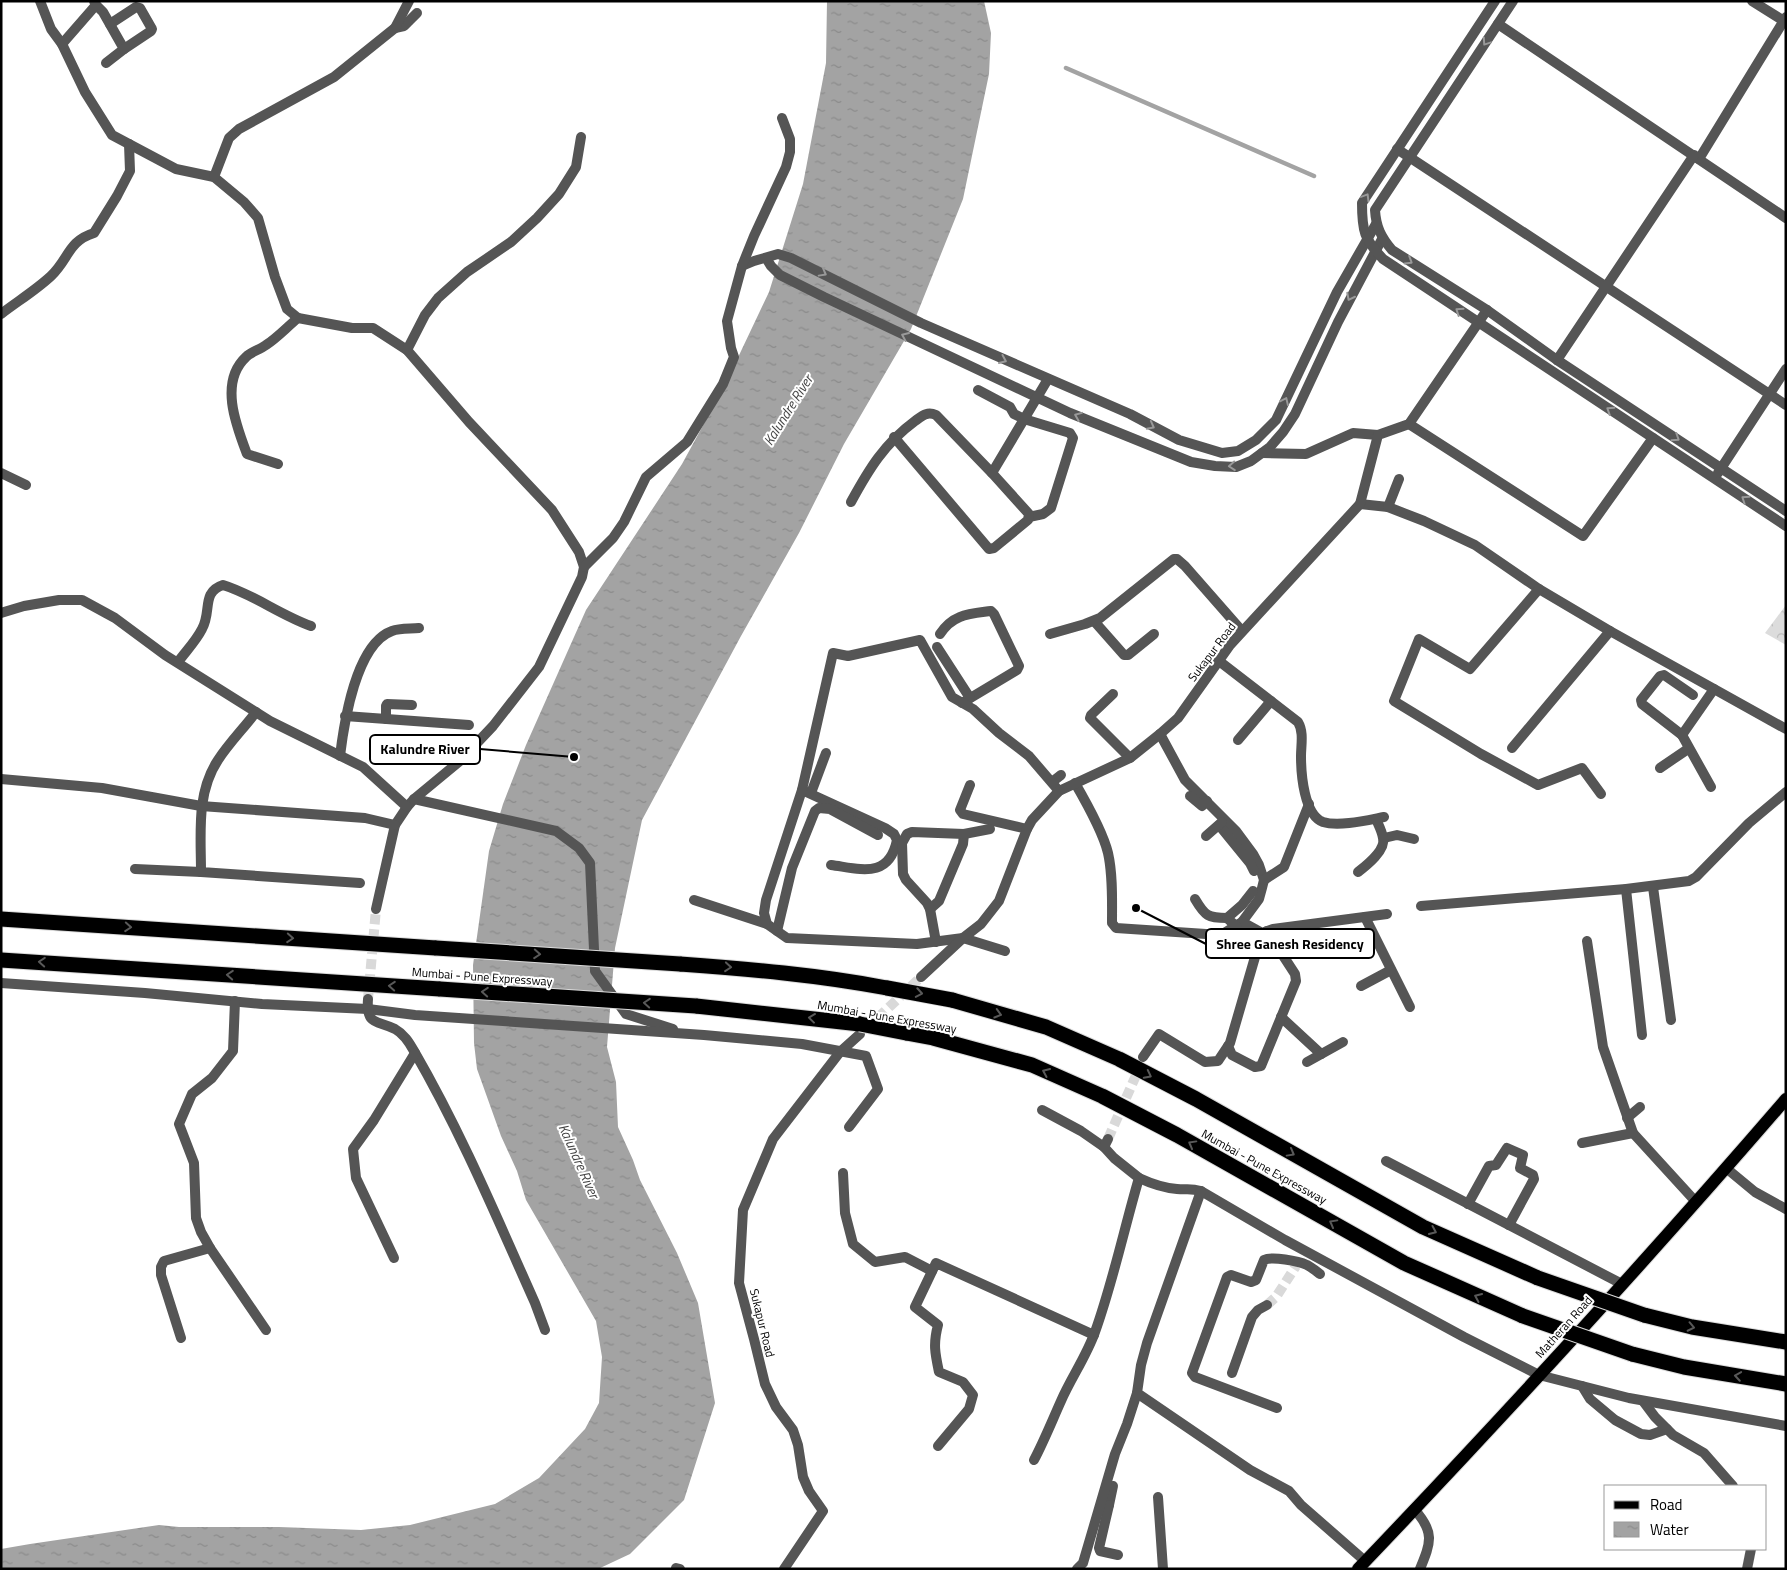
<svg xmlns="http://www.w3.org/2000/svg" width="1787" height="1570" viewBox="0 0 1787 1570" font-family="'Titillium Web',sans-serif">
	<defs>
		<pattern id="park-crowns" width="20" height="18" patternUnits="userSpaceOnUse" patternTransform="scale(1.25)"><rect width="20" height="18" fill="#dcdcdc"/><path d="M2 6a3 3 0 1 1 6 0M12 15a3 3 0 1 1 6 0" fill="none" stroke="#bbb"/></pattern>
		<pattern id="water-ripples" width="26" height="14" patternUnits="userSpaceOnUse" patternTransform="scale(1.25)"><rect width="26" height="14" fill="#a3a3a3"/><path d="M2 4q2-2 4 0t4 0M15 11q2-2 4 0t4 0" fill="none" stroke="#8b8b8b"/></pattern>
	</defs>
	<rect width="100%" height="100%" fill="#fff"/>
	<polygon fill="url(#park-crowns)" points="1786,605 1786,645 1765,633"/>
	<polygon fill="url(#water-ripples)" points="827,1 984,1 991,33 989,74 963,199 911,329 844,444 799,533 741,636 642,820 615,948 607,1047 616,1082 618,1127 633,1160 640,1180 677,1253 698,1303 715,1403 684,1500 630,1554 598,1569 1,1569 1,1549 30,1544 159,1525 179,1527 279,1527 361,1530 410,1525 495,1504 539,1478 585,1429 599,1403 602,1357 596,1321 526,1200 517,1171 501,1136 477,1069 474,1043 473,965 489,851 503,804 526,745 586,610 682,464 724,387 769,292 803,184 826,63"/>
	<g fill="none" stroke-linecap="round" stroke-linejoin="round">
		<polyline stroke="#a3a3a3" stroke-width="4.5" points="1066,68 1314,176"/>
		<g stroke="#d9d9d9" stroke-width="10" stroke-dasharray="10 5" stroke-linecap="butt">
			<polyline points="368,999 376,909"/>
			<polyline points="867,1028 921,977"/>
			<polyline points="1108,1139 1141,1064"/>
			<polyline points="1267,1305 1276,1297 1296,1266"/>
		</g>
		<defs>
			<path id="primary" d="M1358 1569C1504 1416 1648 1259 1786 1099"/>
			<g id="motorway">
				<polyline points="1,919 436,948"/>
				<polyline points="1,960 440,989"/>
				<path d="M680 964C749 969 819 975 887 988"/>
				<polyline points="952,1000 1046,1027 1119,1059 1196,1099 1423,1227 1538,1278"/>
				<polyline points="696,1006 860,1024"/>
				<polyline points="906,1033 933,1038 1032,1065 1102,1096 1177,1135 1404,1263 1523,1316"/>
				<polyline points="1644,1315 1692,1327 1786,1342"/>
				<polyline points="1632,1354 1684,1367 1786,1384"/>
			</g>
		</defs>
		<use href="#primary" stroke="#dbdbdb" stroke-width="14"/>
		<use href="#motorway" stroke="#dbdbdb" stroke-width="17"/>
		<g stroke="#555" stroke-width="10">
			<polyline points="40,1 51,29 62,44 85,92 112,135 176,169 214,177 244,202 258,218 275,277 287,309 298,318 352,328 373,328 407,350 469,422 552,510 579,552 584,567 582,577 539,667 493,726 460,761 414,799 407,807 395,825 376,909"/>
			<polyline points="1752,1 1784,21"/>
			<polyline points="96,5 103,12 124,49 106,63"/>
			<polyline points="110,24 136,7 140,8 152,29 151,31 124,49"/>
			<polyline points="1498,24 1786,218"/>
			<polyline points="395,28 404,26 417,13"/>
			<polyline points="62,44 96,5 94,1"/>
			<polyline points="1397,149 1786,405"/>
			<polyline points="1699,159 1786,17"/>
			<polyline points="214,177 229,138 239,129 334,77 395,28 409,1"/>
			<polyline points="766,258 771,266 780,275 824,297 1070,413 1191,462 1215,466 1236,467 1251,461 1270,447 1283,432 1295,414 1338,322 1382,239"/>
			<polyline points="742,266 754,261 778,254 791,258 921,323 1130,414 1179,440 1222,453 1238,451 1256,440 1276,420 1337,292 1376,224"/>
			<path d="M1 314C18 301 36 290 51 276 69 259 68 241 94 233L117 196 130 171 129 144"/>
			<polyline points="407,350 425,315 438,298 467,272 511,242 537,218 559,194 576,167 581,137"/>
			<polyline points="1557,360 1694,155"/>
			<polyline points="978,390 1010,407 1014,414 1024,419 1070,433 1073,438 1051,508 1043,514 1029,517"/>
			<polyline points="1409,424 1583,536 1653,438"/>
			<polyline points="1262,453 1306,454 1353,433 1378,435"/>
			<path d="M278 464 247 454C236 425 219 382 246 357 251 352 259 350 266 345 277 338 287 327 298 318"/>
			<polyline points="1,473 26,485"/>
			<polyline points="992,473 1048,379"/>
			<path d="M851 502C869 469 884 444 915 421 922 416 927 411 936 415L992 473 1029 514 1028 520 994 548 989 549 894 437"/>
			<polyline points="1360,504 1388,507 1424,521 1475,545 1539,589 1610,631 1786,729"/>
			<polyline points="1388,507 1399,479"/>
			<polyline points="584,567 613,538 624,522 646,477 687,442 723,384 734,357 731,348 727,321 742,266 754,236 786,167 790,152 790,139 782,118"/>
			<polyline points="1539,589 1470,669 1419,639 1394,701 1481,754 1538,785 1582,768 1601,794"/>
			<polyline points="1,613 24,606 59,600 82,600 115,618 165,655 270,721 363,767 407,807"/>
			<polyline points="1094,621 1124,655 1128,655 1154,634"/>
			<path d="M940 634C953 614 969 614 991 611L994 614 1019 666 1017 670 962 703"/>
			<polyline points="1050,634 1085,624 1100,618 1174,559 1177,559 1185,566 1242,631"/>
			<polyline points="937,647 970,698"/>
			<path d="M1219 661 1298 722C1304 732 1301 745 1301 756 1301 774 1304 815 1323 822 1339 827 1368 820 1384 817"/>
			<path d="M178 662C186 651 196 641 202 629 212 612 201 592 223 585 253 594 280 615 311 626"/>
			<polyline points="1113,694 1091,715 1090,718 1130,758"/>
			<path d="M256 712C244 728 229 743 218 760 196 793 201 834 201 872L360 883"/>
			<polyline points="345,716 469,725"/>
			<polyline points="386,719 386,706 387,704 412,705"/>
			<polyline points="1682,735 1642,704 1641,700 1660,676 1664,675 1693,695"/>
			<polyline points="1238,740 1271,701"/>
			<polyline points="1512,748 1610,631"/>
			<path d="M340 756C344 723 356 644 392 631 400 628 411 629 419 628"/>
			<polyline points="1660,768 1688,749"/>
			<polyline points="1,779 102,788 201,806 365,818 395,825"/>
			<polyline points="1052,782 1061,775"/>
			<path d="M1075 783C1086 802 1103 832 1108 853 1113 875 1112 901 1112 923L1116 928 1221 935 1242 922 1259 899 1262 888 1264 880 1259 865 1253 854 1236 831 1185 780 1160 734"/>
			<polyline points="970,785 960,810 963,814 1027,829"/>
			<polyline points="1711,787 1682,735 1714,689"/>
			<path d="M802 790 885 828 894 834 897 840C889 879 861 869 831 865"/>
			<polyline points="811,793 826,753"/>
			<polyline points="1190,796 1202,806 1207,801"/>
			<polyline points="414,799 556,831 579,848 590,863 595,971 626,1014 673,1029"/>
			<polyline points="1219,825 1250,863 1254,871"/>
			<polyline points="1206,836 1222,822"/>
			<polyline points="1384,838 1397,835 1414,839"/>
			<polyline points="135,869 201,872"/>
			<path d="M1358 872C1367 865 1386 850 1383 838 1382 831 1378 824 1376 819"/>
			<polyline points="1264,880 1284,867 1309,804"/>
			<polyline points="1653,887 1671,1020"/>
			<polyline points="1626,889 1642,1035"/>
			<path d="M1195 899C1205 916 1208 918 1227 918"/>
			<polyline points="694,900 767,924"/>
			<polyline points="1421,906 1626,889 1689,881 1696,877 1749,823 1786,792"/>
			<polyline points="930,909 939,901 963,844 964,834"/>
			<polyline points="1365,917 1410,1007"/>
			<polyline points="1242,922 1262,933 1273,929 1387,914"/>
			<polyline points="1237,927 1227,918 1242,905 1253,891"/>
			<polyline points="777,931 792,868 815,811 819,808 830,809 878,835"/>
			<polyline points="1587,941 1603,1047 1633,1133 1696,1202"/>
			<polyline points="936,942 930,909 927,903 906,880 903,874 902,843 907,834 912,832 964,834 990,829"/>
			<polyline points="1005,951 963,938 917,944 787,938 767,924 764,913 766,900 802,790 833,653 848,656 920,640 952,697 973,709 999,733 1029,756 1059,791"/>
			<polyline points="921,977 963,938 981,924 999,901 1027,829 1032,820 1059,791 1130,758 1160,734 1178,718 1230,645 1360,504 1378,435 1409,424 1487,310"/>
			<polyline points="1,983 145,993 262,1004 368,1009 415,1015 704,1035 802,1044 866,1056 878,1089 849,1127"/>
			<polyline points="1361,986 1391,970"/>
			<path d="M368 999C366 1026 377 1020 395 1029 404 1034 409 1042 414 1051 461 1132 497 1218 535 1303L545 1330"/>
			<polyline points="1281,1017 1321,1054"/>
			<polyline points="1228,1046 1232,1055 1255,1067 1261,1066 1296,981 1295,974 1267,931"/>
			<polyline points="1143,1057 1159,1034 1205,1062 1218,1061 1230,1043 1262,933"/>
			<polyline points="1307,1062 1343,1042"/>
			<polyline points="1042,1110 1081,1131 1104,1147"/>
			<polyline points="1627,1118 1640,1107"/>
			<polyline points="1582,1143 1633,1133"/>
			<polyline points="1386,1161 1622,1284"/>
			<polyline points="1726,1168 1755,1192 1786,1209"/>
			<polyline points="843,1173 845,1213 853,1244 875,1262 905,1257 932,1271"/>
			<path d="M1139 1178C1152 1184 1164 1188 1177 1189 1187 1190 1190 1188 1201 1191L1285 1240 1464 1337 1539 1375 1629 1398 1786 1426"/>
			<polyline points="1201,1191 1147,1343 1141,1365 1137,1393 1250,1470 1289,1491 1301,1505 1365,1561"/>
			<polyline points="1468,1204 1489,1166 1496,1165 1507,1148 1523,1155 1520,1168 1533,1175 1534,1179 1509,1225"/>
			<polyline points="210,1248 266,1330"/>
			<polyline points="394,1258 356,1178 353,1149 374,1120 415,1053"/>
			<polyline points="181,1338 161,1275 161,1267 164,1261 210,1248 201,1232 196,1218 194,1163 179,1124 192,1094 212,1078 233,1051 235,1001"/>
			<polyline points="1232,1373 1252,1317 1258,1310 1267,1305"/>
			<polyline points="1582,1386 1590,1399 1615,1420 1641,1434 1650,1435 1667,1429"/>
			<polyline points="1643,1401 1655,1417 1673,1435 1704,1453 1733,1486"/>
			<path d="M1277 1408 1195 1377 1192 1373 1227 1277 1231 1275 1251 1282 1256 1280 1264 1260C1272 1256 1298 1261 1307 1265 1311 1267 1316 1271 1320 1274"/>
			<path d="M938 1446 969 1409 973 1395 963 1382 939 1372C935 1353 933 1344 938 1325L915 1307 936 1263 1094 1335"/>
			<path d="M1034 1460C1044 1441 1052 1421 1061 1401 1071 1378 1086 1357 1095 1332 1113 1282 1124 1229 1139 1178L1114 1158 1104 1147 1108 1139"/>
			<polyline points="1158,1497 1163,1569"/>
			<polyline points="1104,1504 1109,1505 1113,1486"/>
			<polyline points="1109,1505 1099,1548 1100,1551 1118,1555"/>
			<path d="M1414 1509C1435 1532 1431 1542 1420 1569"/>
			<polyline points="676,1568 680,1569"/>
			<polyline points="784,1569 823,1511 809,1491 803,1477 798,1445 793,1430 776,1407 765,1384 754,1339 739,1283 743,1210 773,1139 840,1052 860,1034"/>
			<polyline points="1077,1569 1083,1563 1115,1454 1127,1424 1137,1393"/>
			<polyline points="1747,1569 1751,1549"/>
		</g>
		<g stroke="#555" stroke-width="10">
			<path d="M1495 1 1362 203C1362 231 1364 239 1383 259L1786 526"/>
			<path d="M1513 1 1375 210C1376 227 1381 237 1392 250L1487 310 1557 360 1786 511"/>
			<polyline points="1718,473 1786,369"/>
		</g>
		<use href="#primary" stroke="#000" stroke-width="12"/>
		<use href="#motorway" stroke="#000" stroke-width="15"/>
		<defs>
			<g id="motorway-bridge">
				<polyline points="436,948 680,964"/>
				<polyline points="887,988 952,1000"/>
				<polyline points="440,989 696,1006"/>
				<polyline points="860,1024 906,1033"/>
				<polyline points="1538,1278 1644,1315"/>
				<polyline points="1523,1316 1632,1354"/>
			</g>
		</defs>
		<use href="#motorway-bridge" stroke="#dbdbdb" stroke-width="17" stroke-linecap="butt"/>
		<use href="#motorway-bridge" stroke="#000" stroke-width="15"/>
	</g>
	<defs><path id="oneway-chevron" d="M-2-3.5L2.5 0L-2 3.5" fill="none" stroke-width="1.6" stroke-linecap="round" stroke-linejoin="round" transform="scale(1.25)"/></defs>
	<g stroke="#999">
		<use href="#oneway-chevron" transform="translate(1486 42) rotate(124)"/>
		<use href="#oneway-chevron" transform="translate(1366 197) rotate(-59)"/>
		<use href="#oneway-chevron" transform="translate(1409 261) rotate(32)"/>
		<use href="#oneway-chevron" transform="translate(823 273) rotate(29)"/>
		<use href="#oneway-chevron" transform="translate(1350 297) rotate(117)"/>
		<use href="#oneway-chevron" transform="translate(1459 311) rotate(-146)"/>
		<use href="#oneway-chevron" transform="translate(905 336) rotate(-156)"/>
		<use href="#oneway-chevron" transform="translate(1003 360) rotate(24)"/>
		<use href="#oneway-chevron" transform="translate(1285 401) rotate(-65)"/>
		<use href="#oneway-chevron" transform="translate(1610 410) rotate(-147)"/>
		<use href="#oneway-chevron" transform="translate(1078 416) rotate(-158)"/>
		<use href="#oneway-chevron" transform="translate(1151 426) rotate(28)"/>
		<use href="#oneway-chevron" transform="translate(1676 438) rotate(33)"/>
		<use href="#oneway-chevron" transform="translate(1232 466) rotate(176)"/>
		<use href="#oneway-chevron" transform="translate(1745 499) rotate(-146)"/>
	</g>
	<g stroke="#595959">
		<use href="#oneway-chevron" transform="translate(128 927) rotate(4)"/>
		<use href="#oneway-chevron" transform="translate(290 938) rotate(4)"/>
		<use href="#oneway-chevron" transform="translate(537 954) rotate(4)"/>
		<use href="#oneway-chevron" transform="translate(42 962) rotate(-176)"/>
		<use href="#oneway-chevron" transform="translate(728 967) rotate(5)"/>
		<use href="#oneway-chevron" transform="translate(230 975) rotate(-176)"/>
		<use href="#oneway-chevron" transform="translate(392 986) rotate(-176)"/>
		<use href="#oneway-chevron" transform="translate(485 992) rotate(-176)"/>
		<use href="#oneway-chevron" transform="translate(919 993) rotate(10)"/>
		<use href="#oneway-chevron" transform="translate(647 1003) rotate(-176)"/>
		<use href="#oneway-chevron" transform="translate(998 1014) rotate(16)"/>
		<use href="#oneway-chevron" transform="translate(812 1018) rotate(-173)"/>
		<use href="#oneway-chevron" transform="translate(1046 1072) rotate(-156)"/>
		<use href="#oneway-chevron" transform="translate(1148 1075) rotate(27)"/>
		<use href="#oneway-chevron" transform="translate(1192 1144) rotate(-151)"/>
		<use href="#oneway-chevron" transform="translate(1291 1153) rotate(29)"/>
		<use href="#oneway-chevron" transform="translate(1333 1223) rotate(-151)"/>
		<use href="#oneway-chevron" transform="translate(1433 1231) rotate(24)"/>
		<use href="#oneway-chevron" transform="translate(1478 1297) rotate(-156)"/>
		<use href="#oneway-chevron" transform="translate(1691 1327) rotate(12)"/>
		<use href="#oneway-chevron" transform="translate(1738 1376) rotate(-171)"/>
	</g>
	<g text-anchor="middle" stroke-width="4" stroke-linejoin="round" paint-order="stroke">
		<g font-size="12" fill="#000" stroke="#fff">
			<text transform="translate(1212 652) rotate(-53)" y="4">Sukapur Road</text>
			<text transform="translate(482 977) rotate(4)" y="4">Mumbai - Pune Expressway</text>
			<text transform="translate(887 1017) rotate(10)" y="4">Mumbai - Pune Expressway</text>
			<text transform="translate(1264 1167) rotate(29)" y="4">Mumbai - Pune Expressway</text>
			<text transform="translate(762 1323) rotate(76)" y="4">Sukapur Road</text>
			<text transform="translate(1564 1327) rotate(-48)" y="4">Matheran Road</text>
		</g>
		<g font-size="14" font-style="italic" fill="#444" stroke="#fff">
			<text transform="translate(788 410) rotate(-58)" y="5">Kalundre River</text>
			<text transform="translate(579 1161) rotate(66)" y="5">Kalundre River</text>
		</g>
	</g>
	<path fill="none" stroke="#000" stroke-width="2" d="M574 757L480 749M1136 908L1206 944"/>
	<g fill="#000" stroke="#fff" stroke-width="2">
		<circle cx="574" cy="757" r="5"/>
		<circle cx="1136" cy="908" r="5"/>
	</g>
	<g fill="#fff" stroke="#000" stroke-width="2">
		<rect x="370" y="735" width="110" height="29" rx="5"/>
		<rect x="1206" y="929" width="168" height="29" rx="5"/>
	</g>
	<g font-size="14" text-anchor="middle" font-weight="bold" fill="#000">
		<text x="425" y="754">Kalundre River</text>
		<text x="1290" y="949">Shree Ganesh Residency</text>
	</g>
	<rect width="1787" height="1570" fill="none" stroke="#000000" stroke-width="5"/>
	<rect x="1604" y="1485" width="162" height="65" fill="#ffffff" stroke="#999999"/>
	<rect x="1614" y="1501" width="25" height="8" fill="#000000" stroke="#999999"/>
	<text x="1650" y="1510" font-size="15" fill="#000000">Road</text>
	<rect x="1614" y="1522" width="25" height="15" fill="url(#water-ripples)" stroke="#999999"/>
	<text x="1650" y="1535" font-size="15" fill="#000000">Water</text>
</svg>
